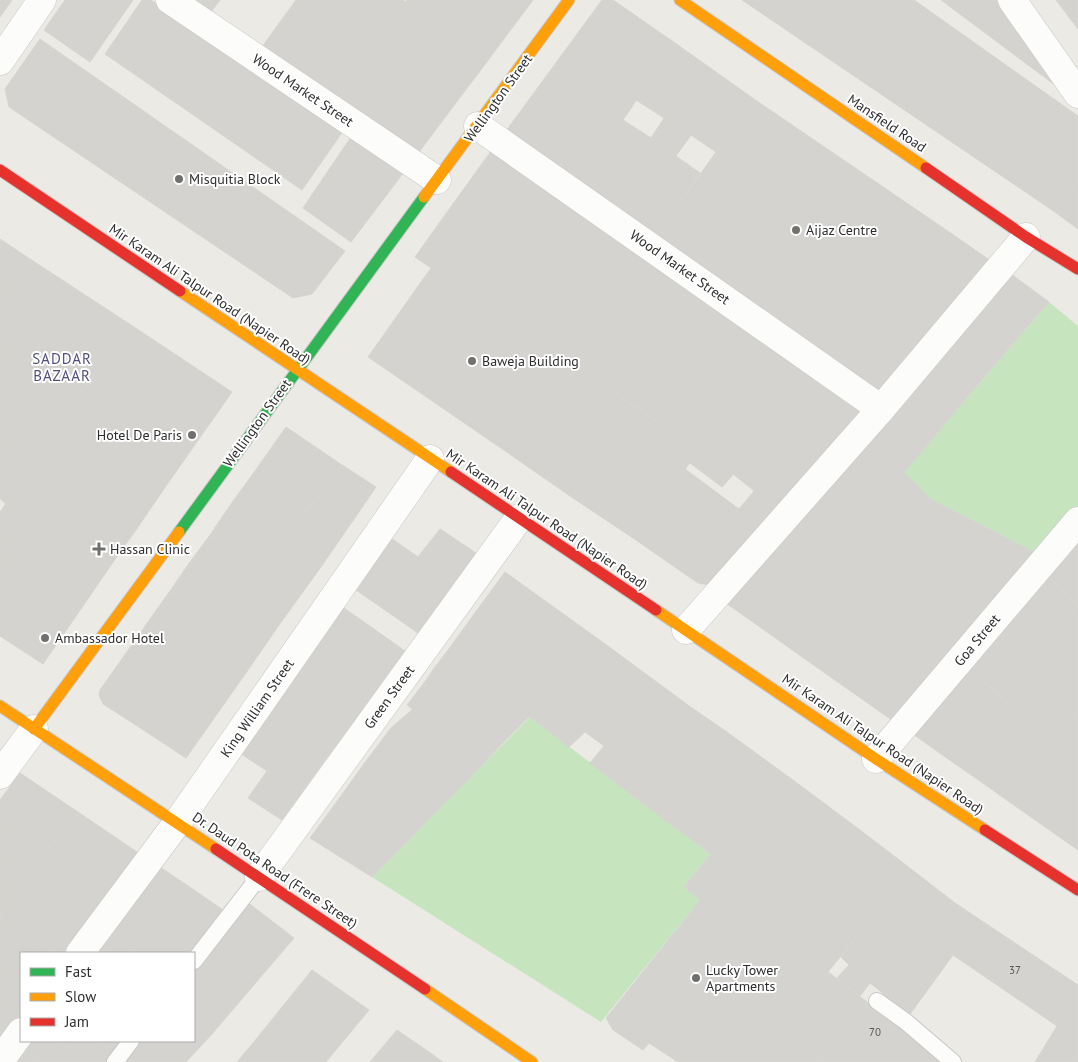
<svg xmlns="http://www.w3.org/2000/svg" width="1078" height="1062" viewBox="0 0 1078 1062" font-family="'PT Sans',sans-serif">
	<rect width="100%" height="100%" fill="#ebeae4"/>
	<g fill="#c6e5bf">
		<polygon points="1049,302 1078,326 1078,507 1038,554 932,500 904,472"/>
		<polygon points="530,717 711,854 684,887 700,900 601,1022 372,877"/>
	</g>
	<g fill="#d4d3cf" stroke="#d6d5d0">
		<polygon points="0,0 12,0 0,17"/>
		<polygon points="65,0 133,0 90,62 44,30"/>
		<polygon points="142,0 151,0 343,131 302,190 105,54"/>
		<polygon points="193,0 220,0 211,12"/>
		<polygon points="296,0 364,0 307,77 262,47"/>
		<polygon points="364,0 403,0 489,59 419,152 307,77"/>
		<polygon points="407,0 466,0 445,29 406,2"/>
		<polygon points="466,0 503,0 469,45 445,29"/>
		<polygon points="503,0 533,0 489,59 469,45"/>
		<polygon points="602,0 613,0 675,43 623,120 579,181 506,131"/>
		<polygon points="742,0 914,0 1078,116 1078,181 1055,212"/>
		<polygon points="941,0 996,0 1055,85"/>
		<polygon points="1056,0 1078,0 1078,29"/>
		<polygon points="40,39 345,251 312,294 293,298 9,107 5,89"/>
		<polygon points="675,43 754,99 716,152 691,135 676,156 700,173 656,236 579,181 623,120 651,138 664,118 636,100"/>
		<polygon points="754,99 936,223 832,360 656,236"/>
		<polygon points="351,137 404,172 351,242 303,208"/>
		<polygon points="491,151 587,218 511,322 415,257"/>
		<polygon points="1078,181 1078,229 1055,212"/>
		<polygon points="587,218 647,261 576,366 511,322"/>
		<polygon points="936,223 991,261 878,392 832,360"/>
		<polygon points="0,239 30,259 0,302"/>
		<polygon points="30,259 131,325 80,393 0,340 0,302"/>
		<polygon points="647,261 688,291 616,393 576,366"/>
		<polygon points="431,268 576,366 511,455 368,357"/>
		<polygon points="1007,271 1049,302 1017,339 981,307"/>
		<polygon points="688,291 775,352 699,451 616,393"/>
		<polygon points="979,305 1017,339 987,374 948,340"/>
		<polygon points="131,325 232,392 168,483 66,413"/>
		<polygon points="0,340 13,348 0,366"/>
		<polygon points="948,340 987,374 954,413 914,379"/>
		<polygon points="13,348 80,393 35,462 0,439 0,366"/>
		<polygon points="775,352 817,382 722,487 690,463"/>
		<polygon points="576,366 635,407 570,496 511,455"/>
		<polygon points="914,379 954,413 929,443 890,408"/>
		<polygon points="817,382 860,412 829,448 786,415"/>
		<polygon points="635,407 699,451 670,489 607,445"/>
		<polygon points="890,408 929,443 904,472 864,437"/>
		<polygon points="66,413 109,442 76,490 35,462"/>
		<polygon points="786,415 829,448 777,509 733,474"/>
		<polygon points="286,427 342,465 310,506 255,471"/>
		<polygon points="864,437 904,472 932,500 864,578 794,519"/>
		<polygon points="0,439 35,462 6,504 0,499"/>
		<polygon points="109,442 168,483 138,527 76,490"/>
		<polygon points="607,445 670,489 633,538 570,496"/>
		<polygon points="35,462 76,490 59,513 71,521 30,577 6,563 18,549 0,535 0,512"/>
		<polygon points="342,465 376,487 321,567 260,524 268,510 295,527"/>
		<polygon points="685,469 762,526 711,585 698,583 633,538"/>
		<polygon points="255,471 310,506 295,527 268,510 260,524 231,504"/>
		<polygon points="76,490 138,527 118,555 59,513"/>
		<polygon points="754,491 777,509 762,526 739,509"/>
		<polygon points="932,500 1038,554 979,624 891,547"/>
		<polygon points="231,504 280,537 257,567 210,535"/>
		<polygon points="794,519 864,578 798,654 723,601"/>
		<polygon points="71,521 118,555 43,664 0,636 0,572 6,563 30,577"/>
		<polygon points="440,529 476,553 418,633 349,585 385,534 418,557"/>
		<polygon points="0,535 18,549 0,572"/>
		<polygon points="210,535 300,596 279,625 190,562"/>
		<polygon points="280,537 321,567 300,596 257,567"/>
		<polygon points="1078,544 1078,605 1049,578"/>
		<polygon points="891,547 979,624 896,723 798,654"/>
		<polygon points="190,562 241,598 220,626 170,591"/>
		<polygon points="505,572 601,641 566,678 477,610"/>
		<polygon points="1049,578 1078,606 1028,660 1000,633"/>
		<polygon points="170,591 220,626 198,654 148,622"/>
		<polygon points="241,598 279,625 248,670 209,640"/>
		<polygon points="337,603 405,651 376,690 310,643"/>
		<polygon points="1078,606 1078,706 1028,660"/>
		<polygon points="477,610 566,678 538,708 451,646"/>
		<polygon points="148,622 179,642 125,718 103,704 99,695 100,690"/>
		<polygon points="1000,633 1056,685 1028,719 969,669"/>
		<polygon points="209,640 248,670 229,697 195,675 206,659 198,654"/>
		<polygon points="601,641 692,708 628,792 590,763 604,746 585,732 569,747 530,717"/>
		<polygon points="179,642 206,659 151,735 125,718"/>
		<polygon points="310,643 376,690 353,723 285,677"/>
		<polygon points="451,646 538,708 519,727 435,667"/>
		<polygon points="435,667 519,727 504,742 424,683"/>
		<polygon points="969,669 994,691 941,754 913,734"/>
		<polygon points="195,675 229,697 186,758 151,735"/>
		<polygon points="285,677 353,723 325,760 259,715"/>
		<polygon points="424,683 504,742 485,762 407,705"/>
		<polygon points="1056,685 1078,706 1078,713 1008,801 977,779"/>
		<polygon points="994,691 1028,719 977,779 941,754"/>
		<polygon points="692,708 727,732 661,817 628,792"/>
		<polygon points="413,709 485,762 466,782 391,728"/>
		<polygon points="1078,713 1078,850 1008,801"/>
		<polygon points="259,715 291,737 267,771 235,750"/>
		<polygon points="391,728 466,782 438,810 366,761"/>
		<polygon points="727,732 779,770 711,854 661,817"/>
		<polygon points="291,737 325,760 282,820 248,798"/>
		<polygon points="366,761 438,810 405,844 338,800"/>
		<polygon points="779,770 793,780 700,900 684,887"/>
		<polygon points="20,773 75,810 45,852 0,821 0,800"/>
		<polygon points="793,780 864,833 786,939 713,884"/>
		<polygon points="338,800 405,844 372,877 310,838"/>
		<polygon points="75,810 143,856 116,892 50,846"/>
		<polygon points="0,821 45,852 30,874 0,853"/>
		<polygon points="864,833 911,869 828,972 786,939"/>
		<polygon points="50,846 116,892 103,909 37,863"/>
		<polygon points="0,853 30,874 17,891 0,880"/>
		<polygon points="37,863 103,909 88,929 22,884"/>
		<polygon points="160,867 194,890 168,923 135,899"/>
		<polygon points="911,869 955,903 884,994 870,983 860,996 837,978 849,965 841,957"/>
		<polygon points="0,880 17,891 0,915"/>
		<polygon points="22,884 88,929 70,953 53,953 0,919 0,915"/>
		<polygon points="713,884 786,939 689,1062 678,1062 649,1043 643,1050 613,1030 606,1018"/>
		<polygon points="194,890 223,910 197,944 168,923"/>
		<polygon points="135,899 197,944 190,953 134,953 109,935"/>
		<polygon points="246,901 294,938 212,1034 186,1062 122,1062 139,1041 194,1041 194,969"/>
		<polygon points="955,903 1078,985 1078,1062 1035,1062 1057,1026 953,955 905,1021 877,1001"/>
		<polygon points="0,919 53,953 21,953 21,981 0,966"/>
		<polygon points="109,935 134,953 95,953"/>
		<polygon points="786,939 867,1002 817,1062 689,1062"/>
		<polygon points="0,966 21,981 21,1010 0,995"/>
		<polygon points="312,970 369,1010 326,1062 279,1062 253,1043"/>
		<polygon points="0,995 21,1010 21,1017 3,1042 0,1040"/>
		<polygon points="867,1002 949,1062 817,1062"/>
		<polygon points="397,1030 429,1052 419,1062 370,1062"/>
		<polygon points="28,1041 58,1041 86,1062 40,1062 22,1049"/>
		<polygon points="58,1041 96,1041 113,1053 105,1062 86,1062"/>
		<polygon points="96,1041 122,1041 113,1053"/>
		<polygon points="253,1043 279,1062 237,1062"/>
		<polygon points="22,1049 40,1062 12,1062"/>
		<polygon points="429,1052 443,1062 419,1062"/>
	</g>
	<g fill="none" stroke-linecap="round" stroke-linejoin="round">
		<defs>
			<g id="lane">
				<polyline points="194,961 259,877"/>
				<polyline points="877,1001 905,1021 953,1062"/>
				<polyline points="115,1062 131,1041"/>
			</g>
			<g id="street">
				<polyline points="170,0 437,180"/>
				<polyline points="1012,0 1078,94"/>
				<polyline points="0,61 42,0"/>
				<polyline points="478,126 881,409"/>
				<polyline points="686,630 881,409 1026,237"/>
				<polyline points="876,759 1078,521"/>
				<polyline points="0,775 34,729"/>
				<polyline points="259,877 519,518"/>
				<polyline points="80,953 177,823 430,459"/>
				<polyline points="0,1061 21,1032"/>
			</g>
			<polyline id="fast" points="179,532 424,197"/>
			<g id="slow">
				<polyline points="680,0 926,168"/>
				<polyline points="424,197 569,0"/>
				<polyline points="180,291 451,472"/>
				<polyline points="656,610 876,759 985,830"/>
				<polyline points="0,706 216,849"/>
				<polyline points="34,729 179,532"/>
				<polyline points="425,989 532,1062"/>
			</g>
			<g id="jam">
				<polyline points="926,168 1026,237 1078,269"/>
				<polyline points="0,170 180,291"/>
				<polyline points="451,472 656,610"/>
				<polyline points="985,830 1078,890"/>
				<polyline points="216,849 425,989"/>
			</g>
		</defs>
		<use href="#lane" stroke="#c9c8c8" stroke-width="18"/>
		<use href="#street" stroke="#c9c8c8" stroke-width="29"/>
		<use href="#fast" stroke="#c9c8c8" stroke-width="13"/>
		<use href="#slow" stroke="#c9c8c8" stroke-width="13"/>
		<use href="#jam" stroke="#c9c8c8" stroke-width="13"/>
		<use href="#lane" stroke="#fcfcfb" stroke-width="16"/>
		<use href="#street" stroke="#fcfcfb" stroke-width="28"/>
		<use href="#fast" stroke="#30b455" stroke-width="11"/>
		<use href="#slow" stroke="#ff9f0a" stroke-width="11"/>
		<use href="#jam" stroke="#e5322d" stroke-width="11"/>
	</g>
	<g fill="#70706e" stroke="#fff" stroke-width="2">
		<circle cx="179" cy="179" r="5"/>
		<circle cx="796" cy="230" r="5"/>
		<circle cx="472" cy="361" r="5"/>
		<circle cx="192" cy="435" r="5"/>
		<path d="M96.5 541.5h5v5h5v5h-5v5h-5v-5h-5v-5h5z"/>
		<circle cx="45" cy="638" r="5"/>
		<circle cx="696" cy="978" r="5"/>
	</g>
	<g text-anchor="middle" stroke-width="4" stroke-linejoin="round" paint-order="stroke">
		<g font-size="11" fill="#585857">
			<text x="1015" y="974">37</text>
			<text x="875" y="1036">70</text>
		</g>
		<g font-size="14" fill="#2e2e2e" stroke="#fff">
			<text transform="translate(303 90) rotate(34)" y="5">Wood Market Street</text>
			<text transform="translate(498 98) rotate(-54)" y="5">Wellington Street</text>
			<text transform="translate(887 123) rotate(34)" y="5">Mansfield Road</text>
			<text transform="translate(680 267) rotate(35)" y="5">Wood Market Street</text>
			<text transform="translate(210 294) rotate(34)" y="5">Mir Karam Ali Talpur Road (Napier Road)</text>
			<text transform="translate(257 423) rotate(-54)" y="5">Wellington Street</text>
			<text transform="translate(547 519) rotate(34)" y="5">Mir Karam Ali Talpur Road (Napier Road)</text>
			<text transform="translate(977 640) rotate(-50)" y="5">Goa Street</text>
			<text transform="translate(389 697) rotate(-54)" y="5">Green Street</text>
			<text transform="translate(257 708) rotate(-55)" y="5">King William Street</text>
			<text transform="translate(883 744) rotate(34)" y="5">Mir Karam Ali Talpur Road (Napier Road)</text>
			<text transform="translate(275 870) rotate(34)" y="5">Dr. Daud Pota Road (Frere Street)</text>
		</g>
		<g font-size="14" fill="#2e2e2e" stroke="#fff" text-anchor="start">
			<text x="189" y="184">Misquitia Block</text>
			<text x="806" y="235">Aijaz Centre</text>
			<text x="482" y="366">Baweja Building</text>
			<text x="182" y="440" text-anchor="end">Hotel De Paris</text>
			<text x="110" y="554">Hassan Clinic</text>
			<text x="55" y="643">Ambassador Hotel</text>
			<text x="706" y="975">Lucky Tower<tspan x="706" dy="16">Apartments</tspan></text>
		</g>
		<g font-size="15" letter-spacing="1" fill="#524f7d" stroke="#fff">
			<text x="62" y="364">SADDAR<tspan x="62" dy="17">BAZAAR</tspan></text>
		</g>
	</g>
	<rect x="20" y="952" width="175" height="90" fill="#ffffff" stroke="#ababab"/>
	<rect x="30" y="968" width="25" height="8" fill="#30b455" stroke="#ababab"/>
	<text x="65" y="977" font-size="15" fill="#2e2e2e">Fast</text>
	<rect x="30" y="993" width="25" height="8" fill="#ff9f0a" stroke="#ababab"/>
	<text x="65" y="1002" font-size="15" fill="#2e2e2e">Slow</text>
	<rect x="30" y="1018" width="25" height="8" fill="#e5322d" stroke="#ababab"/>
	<text x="65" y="1027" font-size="15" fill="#2e2e2e">Jam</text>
</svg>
